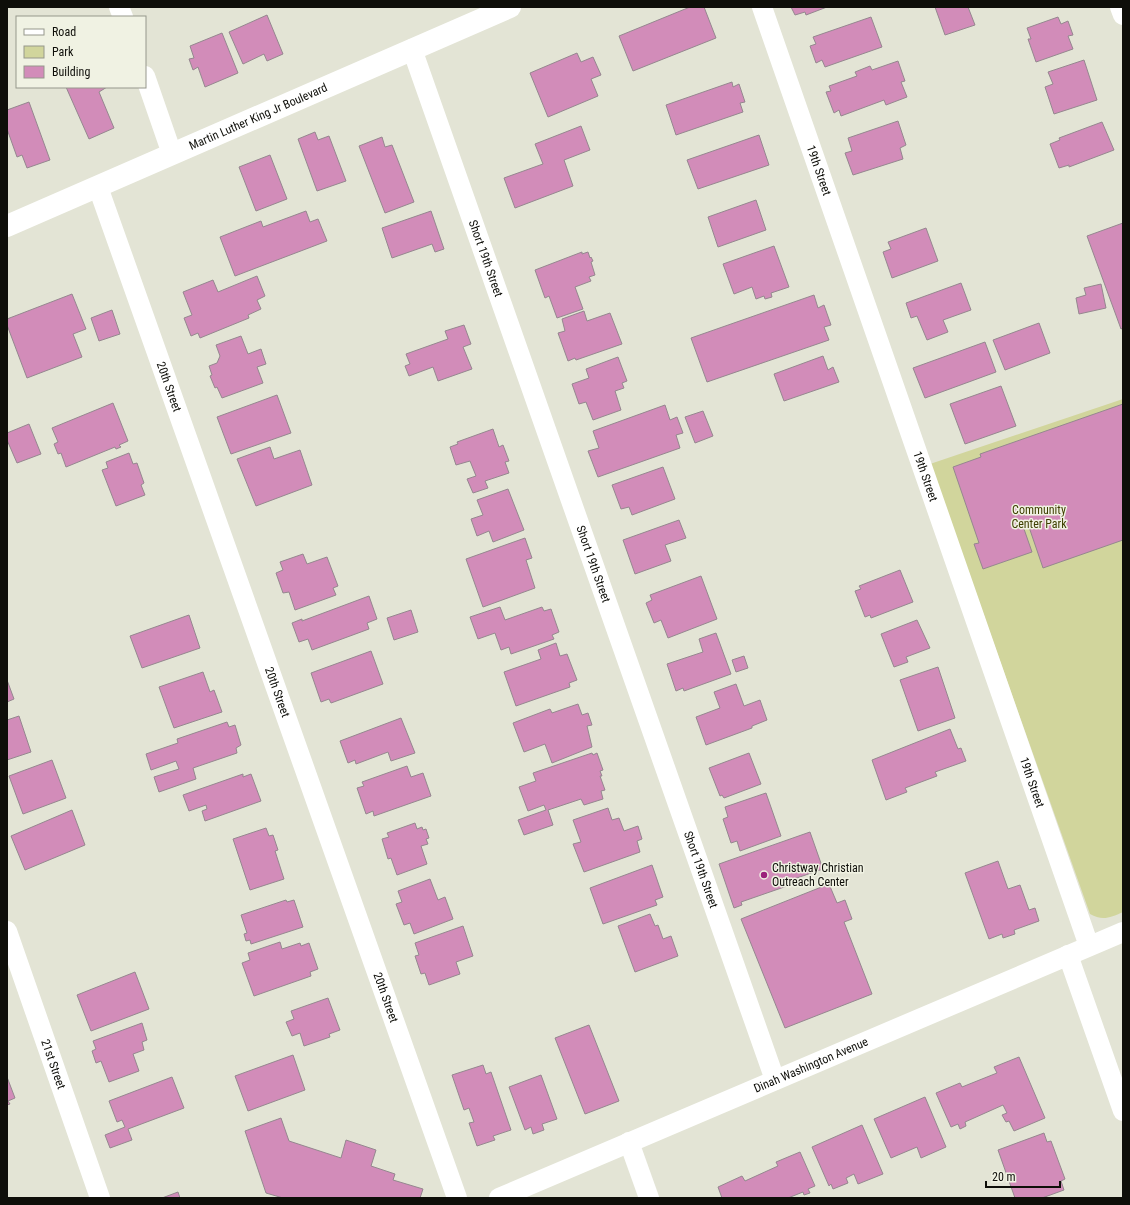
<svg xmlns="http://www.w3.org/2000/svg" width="1130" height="1205" viewBox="0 0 1130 1205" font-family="'Roboto Condensed',sans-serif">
	<rect width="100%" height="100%" fill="#e3e4d5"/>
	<path fill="#d1d59c" d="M1123 399V912C1110 918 1102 921 1090 914L930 464Z"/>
	<g fill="#d28cb9" stroke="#95878f">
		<polygon points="690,7 704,7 716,38 633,71 619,36"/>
		<polygon points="791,7 827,7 806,15 805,12 795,15"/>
		<polygon points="935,7 968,7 975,25 945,35"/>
		<polygon points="267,15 283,54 267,61 264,54 243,64 229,32"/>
		<polygon points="871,17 882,47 825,67 822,60 816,63 810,46 816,44 813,37"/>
		<polygon points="1058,17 1061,24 1068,21 1073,35 1068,36 1073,49 1036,62 1028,39 1031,39 1027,28"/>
		<polygon points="222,33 238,73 205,87 198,67 193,70 189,59 194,58 190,46"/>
		<polygon points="577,53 581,62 593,57 601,75 591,79 598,96 548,117 530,73"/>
		<polygon points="1084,60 1097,100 1054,114 1045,87 1053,84 1048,72"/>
		<polygon points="898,61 905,81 901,82 907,97 886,105 884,100 841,116 839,110 834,113 826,92 831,91 829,86 857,76 855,72 870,66 872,70"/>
		<polygon points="732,82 733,87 739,84 745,102 740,103 743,112 676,135 666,105"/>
		<polygon points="66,87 107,87 99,92 114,128 89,139"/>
		<polygon points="29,102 50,160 27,168 22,155 17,157 7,129 7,110"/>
		<polygon points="898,121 906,145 900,148 903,159 853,175 845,153 852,151 848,138"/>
		<polygon points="1102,122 1114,150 1069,167 1069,165 1059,168 1050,144 1060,140 1059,138"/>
		<polygon points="581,126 590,150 564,160 573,186 515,208 504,178 543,164 535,144"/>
		<polygon points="315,132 318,140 329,136 346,181 317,191 298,139"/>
		<polygon points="759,135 769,165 698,189 687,160"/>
		<polygon points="382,137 385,147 392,145 414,202 385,213 359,146"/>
		<polygon points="270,155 287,199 256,211 239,167"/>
		<polygon points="756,200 766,230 718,247 708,217"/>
		<polygon points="306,211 310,222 318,219 327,241 235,276 220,237 261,221 263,227"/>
		<polygon points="431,211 444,249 435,252 432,244 392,258 382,228"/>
		<polygon points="1123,223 1123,328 1121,329 1087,236"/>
		<polygon points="926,228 938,261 892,278 883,252 891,249 888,242"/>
		<polygon points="774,246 789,287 771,293 772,297 765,299 764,296 756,299 752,287 734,294 723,264"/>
		<polygon points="582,252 582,254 588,252 590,258 591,257 593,261 591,262 595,275 589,277 591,281 575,287 583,309 557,318 549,296 545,298 535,270"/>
		<polygon points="257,276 265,296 257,300 261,309 248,315 249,318 200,338 198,333 191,336 184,318 192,315 183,292 213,280 218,292"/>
		<polygon points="961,283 971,310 943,320 948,332 927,340 917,316 911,318 906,303"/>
		<polygon points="1101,284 1106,308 1079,314 1076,298 1086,295 1084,288"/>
		<polygon points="72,294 86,329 73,334 82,357 27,378 7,325 7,319"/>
		<polygon points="814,295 818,308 824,305 831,325 824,327 829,340 707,382 691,338"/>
		<polygon points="112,310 120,334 99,341 91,318"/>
		<polygon points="584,311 587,321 610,313 622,344 576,360 575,358 568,361 558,333 565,331 562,319"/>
		<polygon points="1039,323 1050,353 1005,370 993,340"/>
		<polygon points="464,325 471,344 463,347 472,369 438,381 433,367 409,376 405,366 410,364 406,354 448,339 445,331"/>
		<polygon points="241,336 248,354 261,349 266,364 257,367 263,383 222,398 217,387 215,388 210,376 212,375 209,366 217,363 220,356 216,345"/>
		<polygon points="985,342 996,372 925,398 913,368"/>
		<polygon points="823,356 828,370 833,367 839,382 784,401 774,374"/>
		<polygon points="618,357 627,381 622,383 624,388 615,391 621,410 593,420 586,402 579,404 572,384 589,378 586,369"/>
		<polygon points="1001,386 1016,426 965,444 950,404"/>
		<polygon points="277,395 291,433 231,454 217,417"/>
		<polygon points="113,403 128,441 119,445 121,447 116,449 115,447 66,467 61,453 58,454 54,444 58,442 52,428"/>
		<polygon points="1123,404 1123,540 1043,568 1029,527 1024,529 1032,552 983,569 974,544 979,543 953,467 981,457 980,454"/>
		<polygon points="665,405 670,420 677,417 683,433 676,435 680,448 598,477 588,451 599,448 593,431"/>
		<polygon points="703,411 713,436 695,443 685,417"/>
		<polygon points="29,424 41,454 17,463 7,440 7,433"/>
		<polygon points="493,429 499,447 503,445 509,461 505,462 509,473 485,481 488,488 473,493 467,479 476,476 470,461 456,465 450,447 458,444 457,442"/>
		<polygon points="270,447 274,459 300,450 312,485 256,506 237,459"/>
		<polygon points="129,453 133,464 137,463 144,483 141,485 145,495 116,506 102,470 108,468 106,462"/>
		<polygon points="663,467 675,499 632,515 629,507 621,509 612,485"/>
		<polygon points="508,489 524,530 493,542 489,531 477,536 471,519 483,515 477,500"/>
		<polygon points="679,520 686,538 665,545 671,561 635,574 623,540"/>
		<polygon points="525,538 532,558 526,560 535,588 483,607 466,559"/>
		<polygon points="303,554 307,564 327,557 338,586 333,588 336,595 295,610 289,592 283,593 276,573 283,570 280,562"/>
		<polygon points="900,570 913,602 871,618 870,615 865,617 855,591 861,589 859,586"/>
		<polygon points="701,576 717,619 668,638 661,620 654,623 646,603 652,600 650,595"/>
		<polygon points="369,596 377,619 367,623 369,629 312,650 308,639 299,642 292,623 302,619 302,621"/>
		<polygon points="500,607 505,620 542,607 544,611 551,609 559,632 552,635 554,639 511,654 509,647 501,650 495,633 478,639 470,617"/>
		<polygon points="411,610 418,632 394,640 387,618"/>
		<polygon points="189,615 200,648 142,668 130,636"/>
		<polygon points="917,620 930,648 906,657 908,662 894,667 881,634"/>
		<polygon points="716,633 731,674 684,691 683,688 676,691 667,664 703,652 699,639"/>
		<polygon points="556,643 560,656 567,654 577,680 569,683 570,687 516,706 504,672 541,659 538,650"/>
		<polygon points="371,651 383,684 331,703 329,699 321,702 311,673"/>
		<polygon points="744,656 748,668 736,672 732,660"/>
		<polygon points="938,667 955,718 918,731 900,680"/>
		<polygon points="203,672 210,692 214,690 222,712 174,728 159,687"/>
		<polygon points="7,680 14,699 7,702"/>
		<polygon points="736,684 744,706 760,700 767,720 752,726 752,728 706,745 696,717 720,708 714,692"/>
		<polygon points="578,704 582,715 588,713 592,725 587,726 592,747 552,763 545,744 524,752 513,723 550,709 552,713"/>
		<polygon points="19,716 31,752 7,760 7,720"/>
		<polygon points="401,718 415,753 391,761 388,752 356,764 355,760 348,763 340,741"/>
		<polygon points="227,722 229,727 235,725 241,745 236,748 237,753 193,768 196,779 159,792 154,777 179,769 176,761 151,770 146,754 178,743 177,739"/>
		<polygon points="950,729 958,749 961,748 966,761 935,772 937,776 905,788 907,792 886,800 872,760"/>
		<polygon points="592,753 593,755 597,753 603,770 600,771 602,776 600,776 605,790 601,791 603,799 584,805 581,799 548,810 553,825 524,835 518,820 546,810 544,805 528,811 519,787 536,781 533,773"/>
		<polygon points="749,753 761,784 724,798 722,795 720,796 709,768"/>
		<polygon points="52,760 66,798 23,814 9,776"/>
		<polygon points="407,766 411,777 423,773 431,796 374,816 373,811 366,814 357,788 364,786 362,782"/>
		<polygon points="243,774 243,777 251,774 261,801 205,821 202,811 207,809 206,805 189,811 183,795"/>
		<polygon points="766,793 781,836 740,851 737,841 731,843 723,819 728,817 725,807"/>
		<polygon points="608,808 612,820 619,818 624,831 638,826 642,839 637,841 640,852 584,872 573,844 581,842 573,820"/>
		<polygon points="72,810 85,845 25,870 11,836"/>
		<polygon points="415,823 417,829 422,827 423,830 426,829 429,838 426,839 428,844 421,846 427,864 397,875 391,858 388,859 382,839 389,837 387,833"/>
		<polygon points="266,828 269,836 273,835 278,850 275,851 284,879 250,890 233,839"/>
		<polygon points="810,832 823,869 788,881 790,885 741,902 742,905 734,908 719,864"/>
		<polygon points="998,861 1008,889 1020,885 1029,910 1035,908 1039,921 1014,930 1015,934 1003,938 1002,934 989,939 965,873"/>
		<polygon points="652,865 663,897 655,900 657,905 603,924 590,888"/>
		<polygon points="430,879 438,900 445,897 453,919 414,934 410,923 404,925 396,904 402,902 398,891"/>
		<polygon points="829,884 837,903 845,900 852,919 844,922 872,994 785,1028 741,919"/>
		<polygon points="286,900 287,902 294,900 303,927 251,944 250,940 246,941 244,934 247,933 241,915"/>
		<polygon points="650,914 655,926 658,925 663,939 671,936 678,956 635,972 618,926"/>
		<polygon points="463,926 473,956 456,962 460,974 429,985 425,973 421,974 415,956 419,955 415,943"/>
		<polygon points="280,942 282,949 300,943 301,946 309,943 318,969 310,972 311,976 254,996 242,963 250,960 248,953"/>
		<polygon points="135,972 149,1009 91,1031 77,995"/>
		<polygon points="328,998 340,1030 329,1034 330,1037 304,1046 300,1033 292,1036 286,1022 294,1019 291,1011"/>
		<polygon points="142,1023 147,1040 142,1042 144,1050 133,1054 139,1071 109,1082 101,1061 96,1063 92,1051 96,1049 93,1041"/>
		<polygon points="589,1025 619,1101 585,1114 555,1038"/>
		<polygon points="293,1055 305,1090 248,1111 235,1076"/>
		<polygon points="1019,1057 1045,1118 1014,1131 1009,1121 1006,1122 1002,1115 1007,1113 1003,1105 965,1122 966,1126 960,1129 958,1124 951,1127 936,1093 960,1083 962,1087 997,1073 994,1067"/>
		<polygon points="483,1065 486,1074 491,1072 511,1130 493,1136 495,1140 477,1146 469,1123 474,1122 469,1108 464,1110 452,1075"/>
		<polygon points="541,1075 557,1119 542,1124 544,1130 533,1134 531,1127 525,1130 509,1087"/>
		<polygon points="7,1077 15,1098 8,1101 10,1104 7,1105"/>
		<polygon points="172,1077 184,1108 128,1129 132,1140 110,1148 105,1135 125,1127 122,1120 117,1122 109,1101"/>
		<polygon points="925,1097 946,1147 921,1158 917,1147 891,1158 874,1119"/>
		<polygon points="281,1118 289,1141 341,1158 346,1140 376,1150 371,1166 395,1174 393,1180 423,1189 420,1198 283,1198 266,1193 245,1131"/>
		<polygon points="862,1125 883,1174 858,1184 854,1174 846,1178 848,1183 833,1189 831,1184 829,1186 812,1147"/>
		<polygon points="1044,1133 1047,1142 1051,1141 1065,1179 1061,1181 1064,1190 1042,1198 1015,1198 998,1150"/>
		<polygon points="800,1152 815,1186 808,1189 810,1193 804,1195 803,1192 788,1198 722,1198 718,1187 742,1176 745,1181 778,1166 776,1162"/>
		<polygon points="178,1192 180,1198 162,1198"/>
	</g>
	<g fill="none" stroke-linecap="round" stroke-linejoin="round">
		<g stroke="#fff" stroke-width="20">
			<polyline points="119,7 123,17"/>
			<path id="s1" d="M762 7 1089 946"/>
			<polyline points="1120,7 1123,15"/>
			<path id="s2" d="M412 49 775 1080"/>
			<polyline points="145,76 172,154"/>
			<path id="s3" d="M98 187 457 1198"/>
			<path id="s4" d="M7 931 100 1198"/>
			<polyline points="1068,955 1123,1111"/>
			<polyline points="629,1142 649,1198"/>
			<path id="s5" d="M499 1198 1123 932"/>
		</g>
		<path stroke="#fff" stroke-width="22" id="s6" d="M7 226 510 7"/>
	</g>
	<circle fill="#9b227b" stroke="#f0f2e3" stroke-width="1.5" cx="764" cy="875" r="4"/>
	<g text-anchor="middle" stroke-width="3" stroke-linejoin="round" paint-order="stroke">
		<g font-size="12" fill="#0e0e09" stroke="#f0f2e3">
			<text dy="4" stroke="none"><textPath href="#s6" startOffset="274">Martin Luther King Jr Boulevard</textPath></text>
			<text dy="4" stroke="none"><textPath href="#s1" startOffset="173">19th Street</textPath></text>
			<text dy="4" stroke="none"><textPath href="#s2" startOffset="222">Short 19th Street</textPath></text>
			<text dy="4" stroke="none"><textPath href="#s3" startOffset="212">20th Street</textPath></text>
			<text dy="4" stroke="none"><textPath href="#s1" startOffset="497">19th Street</textPath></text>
			<text dy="4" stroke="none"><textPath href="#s2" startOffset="546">Short 19th Street</textPath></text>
			<text dy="4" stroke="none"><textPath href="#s3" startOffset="536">20th Street</textPath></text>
			<text dy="4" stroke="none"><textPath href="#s1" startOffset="821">19th Street</textPath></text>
			<text dy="4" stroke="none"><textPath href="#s2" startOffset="870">Short 19th Street</textPath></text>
			<text dy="4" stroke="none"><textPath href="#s3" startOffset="860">20th Street</textPath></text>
			<text dy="4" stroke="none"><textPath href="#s4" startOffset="141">21st Street</textPath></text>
			<text dy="4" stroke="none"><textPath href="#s5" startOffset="339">Dinah Washington Avenue</textPath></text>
		</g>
		<g font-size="12" fill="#3e3f00" stroke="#f0f2e3">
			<text x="1039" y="514">Community<tspan x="1039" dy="14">Center Park</tspan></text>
		</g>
		<g font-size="12" fill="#0e0e09" stroke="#f0f2e3" text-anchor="start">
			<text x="772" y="872">Christway Christian<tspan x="772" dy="14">Outreach Center</tspan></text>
		</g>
	</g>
	<rect width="1130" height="1205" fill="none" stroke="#0e0e09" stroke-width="16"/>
	<rect x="16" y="16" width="130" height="72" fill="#f0f2e3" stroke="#96978c"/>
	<rect x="24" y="29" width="20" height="6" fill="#ffffff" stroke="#96978c"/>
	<text x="52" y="36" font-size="12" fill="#0e0e09">Road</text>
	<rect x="24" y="46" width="20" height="12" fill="#d1d59c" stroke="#96978c"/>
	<text x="52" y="56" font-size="12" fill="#0e0e09">Park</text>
	<rect x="24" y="66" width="20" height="12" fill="#d28cb9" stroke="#96978c"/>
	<text x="52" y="76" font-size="12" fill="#0e0e09">Building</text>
	<path d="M986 1181v6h74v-6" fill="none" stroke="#0e0e09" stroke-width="2"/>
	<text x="992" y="1181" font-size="12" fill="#0e0e09" stroke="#f0f2e3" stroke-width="3" paint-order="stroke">20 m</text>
</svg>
